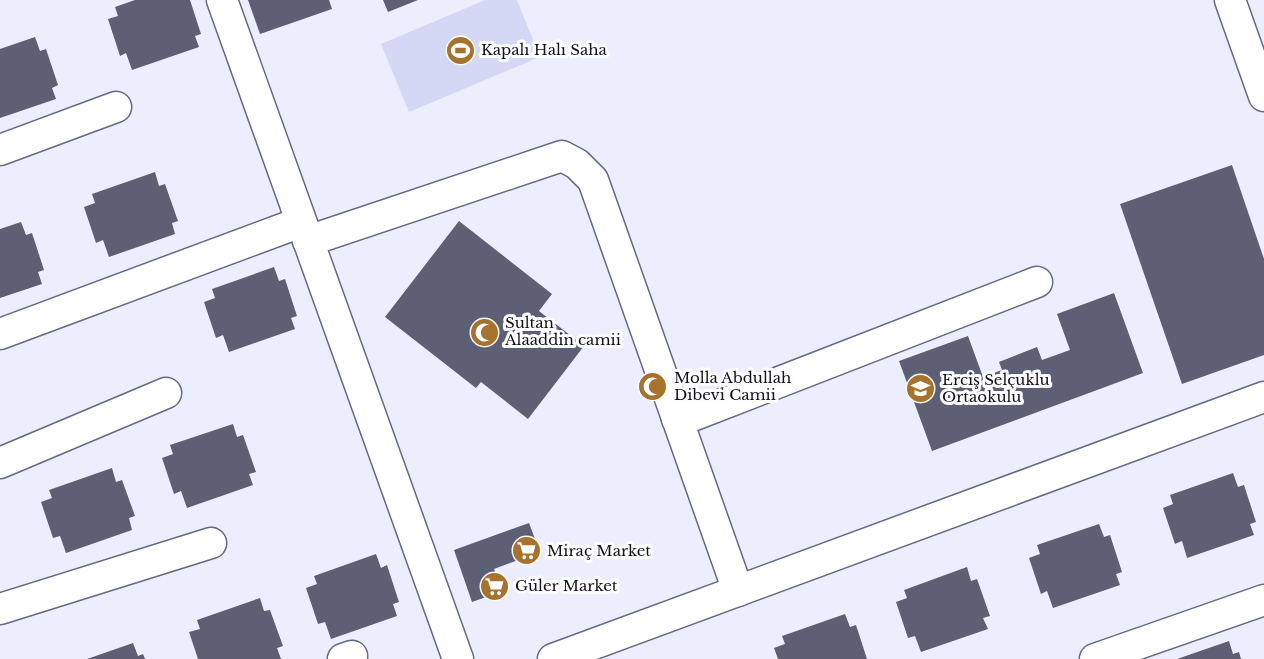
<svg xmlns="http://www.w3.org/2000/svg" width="1264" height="659" viewBox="0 0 1264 659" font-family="'Libre Baskerville',serif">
	<rect width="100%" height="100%" fill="#eceefe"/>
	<polygon fill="#d5d8f5" points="485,0 517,0 540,57 409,112 381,44"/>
	<g fill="#5d5f75">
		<polygon points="135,0 190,0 201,34 195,36 199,47 132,70 126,53 120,56 108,19 118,16 115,7"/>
		<polygon points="248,0 329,0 332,9 260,34"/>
		<polygon points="383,0 418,0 388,12"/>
		<polygon points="35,37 40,51 46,49 58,85 52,88 56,99 0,118 0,49"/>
		<polygon points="1232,165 1264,259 1264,355 1182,384 1120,204"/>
		<polygon points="155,172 159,186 165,184 178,221 172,223 175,234 109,257 103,240 96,243 84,207 95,203 92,194"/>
		<polygon points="459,221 552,294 539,311 584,346 528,419 481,382 476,388 385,317"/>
		<polygon points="21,222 26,235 32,233 44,270 38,272 42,284 0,298 0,229"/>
		<polygon points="274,267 279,281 285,279 297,316 291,318 295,329 229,352 223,335 216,338 204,302 215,298 212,289"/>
		<polygon points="1114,293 1143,373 932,451 899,361 968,336 983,377 1002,370 999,362 1037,347 1042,360 1070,350 1057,314"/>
		<polygon points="233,424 237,437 243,435 256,472 249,474 253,485 187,508 181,491 174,494 162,458 173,454 170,445"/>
		<polygon points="112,468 116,482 122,480 135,516 129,518 132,530 66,553 60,536 53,538 41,502 52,498 49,490"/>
		<polygon points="1233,473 1238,487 1244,485 1256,522 1250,524 1254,535 1187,558 1182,541 1175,544 1163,508 1173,504 1170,495"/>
		<polygon points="529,523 540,552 494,569 503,591 472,602 454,550"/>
		<polygon points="1099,524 1104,537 1110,535 1122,572 1116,574 1120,585 1053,608 1047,591 1041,594 1029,558 1040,554 1037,545"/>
		<polygon points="376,554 381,568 387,565 399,602 393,604 397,616 331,639 325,622 318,624 306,588 317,584 314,576"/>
		<polygon points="967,567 971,581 977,579 990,616 983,618 988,629 921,652 915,636 908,638 896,602 907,598 904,590"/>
		<polygon points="260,598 264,611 270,610 283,646 277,648 281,659 198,659 189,632 200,629 197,620"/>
		<polygon points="845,614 850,627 856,625 867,659 778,659 774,648 785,644 782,636"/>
		<polygon points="1229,641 1233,654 1239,652 1241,659 1177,659"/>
		<polygon points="133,643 138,656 143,654 145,659 87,659"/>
	</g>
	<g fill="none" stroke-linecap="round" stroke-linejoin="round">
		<defs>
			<g id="minor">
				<polyline points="222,0 458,659"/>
				<polyline points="1230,0 1264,96"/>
				<polyline points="0,150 116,107"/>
				<polyline points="308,241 562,156 577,164 593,180 738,591"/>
				<polyline points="0,334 301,222"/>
				<polyline points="677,419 692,416 1037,282"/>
				<polyline points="0,463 166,393"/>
				<polyline points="0,609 211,543"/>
				<polyline points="343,659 352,656"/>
				<polyline points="553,659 1264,397"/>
				<polyline points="1095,659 1264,600"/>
			</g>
		</defs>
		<use href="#minor" stroke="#666980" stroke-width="33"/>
		<use href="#minor" stroke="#fff" stroke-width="30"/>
	</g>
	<defs>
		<symbol id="stadium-disc" viewBox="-11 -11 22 22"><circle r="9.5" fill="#a7722c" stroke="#fdfdfd"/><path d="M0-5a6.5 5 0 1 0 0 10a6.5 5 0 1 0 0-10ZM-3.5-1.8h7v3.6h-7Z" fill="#fff"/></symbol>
		<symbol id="mosque-disc" viewBox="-11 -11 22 22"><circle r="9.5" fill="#a7722c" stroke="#fdfdfd"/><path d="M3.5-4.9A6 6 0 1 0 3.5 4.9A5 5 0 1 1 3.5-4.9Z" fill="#fff"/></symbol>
		<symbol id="school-disc" viewBox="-11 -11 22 22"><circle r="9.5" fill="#a7722c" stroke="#fdfdfd"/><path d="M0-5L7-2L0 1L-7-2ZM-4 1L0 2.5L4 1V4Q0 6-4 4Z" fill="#fff"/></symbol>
		<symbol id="supermarket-disc" viewBox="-11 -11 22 22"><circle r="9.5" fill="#a7722c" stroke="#fdfdfd"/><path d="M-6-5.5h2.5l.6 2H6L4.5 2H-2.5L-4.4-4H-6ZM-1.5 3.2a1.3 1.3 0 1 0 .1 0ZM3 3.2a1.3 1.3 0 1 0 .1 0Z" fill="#fff"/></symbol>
	</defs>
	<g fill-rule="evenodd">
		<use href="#stadium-disc" x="444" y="34" width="33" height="33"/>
		<use href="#mosque-disc" x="468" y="316" width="33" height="33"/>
		<use href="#mosque-disc" x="636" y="370" width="33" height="33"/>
		<use href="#school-disc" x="904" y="372" width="33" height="33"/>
		<use href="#supermarket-disc" x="510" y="534" width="33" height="33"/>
		<use href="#supermarket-disc" x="478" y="570" width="33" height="33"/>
	</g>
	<g text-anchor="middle" stroke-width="6" stroke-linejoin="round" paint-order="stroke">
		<g font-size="15" fill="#12121b" stroke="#fdfdfd" text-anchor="start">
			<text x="481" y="55">Kapalı Halı Saha</text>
			<text x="505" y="328">Sultan<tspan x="505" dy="17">Alaaddin camii</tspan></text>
			<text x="674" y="383">Molla Abdullah<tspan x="674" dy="17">Dibevi Camii</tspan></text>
			<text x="942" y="385">Erciş Selçuklu<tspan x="942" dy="17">Ortaokulu</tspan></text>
			<text x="547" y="556">Miraç Market</text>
			<text x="515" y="591">Güler Market</text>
		</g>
	</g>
</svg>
